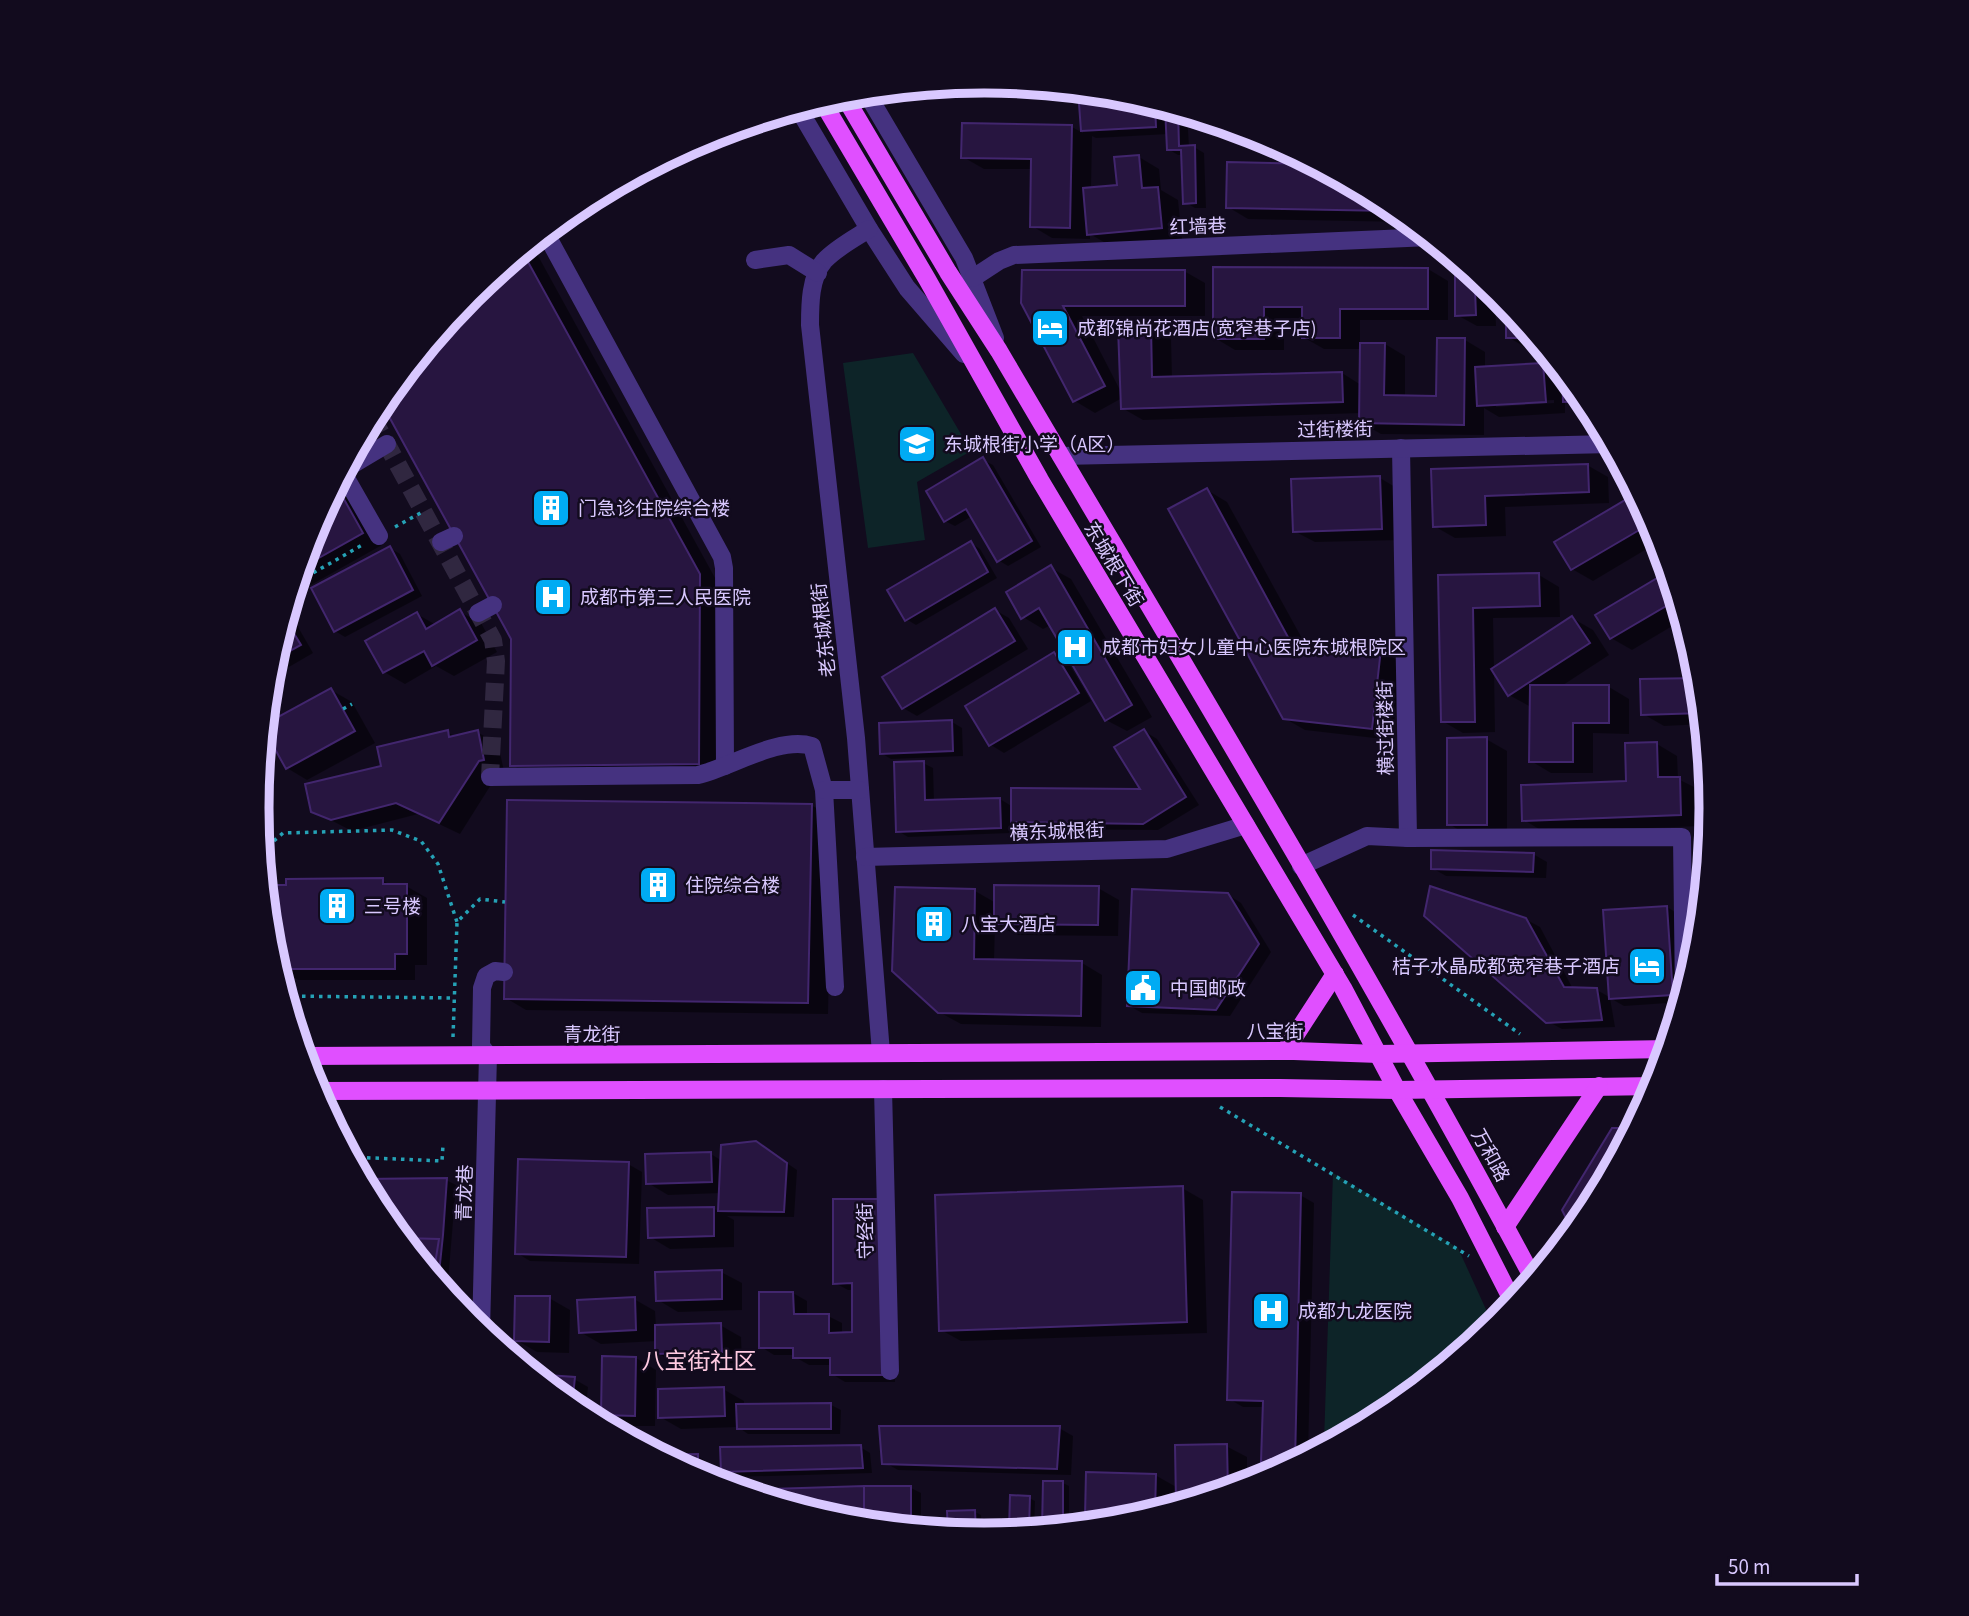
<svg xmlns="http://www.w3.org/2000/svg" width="1969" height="1616" viewBox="0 0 1969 1616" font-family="'Source Sans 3','Noto Sans SC',sans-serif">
	<rect width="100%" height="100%" fill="#120b1e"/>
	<g fill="#0d2428">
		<polygon points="913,353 971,451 917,482 925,540 868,548 843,363"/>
		<polygon points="1333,1173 1458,1248 1494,1327 1388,1413 1330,1444 1324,1442"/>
	</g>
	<g fill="#0007" fill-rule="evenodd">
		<polygon points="985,81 1026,85 1027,97 985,98 965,86 964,83"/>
		<polygon points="1080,90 1127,95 1187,113 1189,147 1194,147 1204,153 1206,208 1195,208 1185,202 1183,155 1178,155 1168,149 1168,134 1096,138 1092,136 1091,189 1118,186 1139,157 1159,169 1161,190 1178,200 1182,239 1109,245 1090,234 1090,239 1052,238 1032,226 1033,169 984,169 963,157 1072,127 1083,133"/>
		<polygon points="1196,116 1222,124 1211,124"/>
		<polygon points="1319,166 1389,203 1409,222 1248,219 1228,207"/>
		<polygon points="531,243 720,587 719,775 532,777 512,765 513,639 470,293"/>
		<path d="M1215 269H1428L1448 281V320H1360V344H1385L1405 356V397L1438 398 1465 340 1485 352V368L1543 365 1564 377V372L1594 413H1585L1565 401V413L1499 417 1484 408V435L1381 434 1360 422 1361 413 1143 420 1122 408V398L1095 413 1075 401 1023 303 1184 271 1205 283V316H1082L1122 394 1150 328 1171 339 1172 378 1342 373 1361 385 1362 349H1324L1303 337V318H1284V350H1235L1215 338ZM1554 400V403L1496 407V403Z"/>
		<polygon points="1471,271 1504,300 1495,300 1496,326 1477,326 1457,315"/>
		<polygon points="1508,304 1544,348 1528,349 1508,337"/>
		<polygon points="983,460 993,465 1041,547 1008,566 998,560 972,516 955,526 945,521"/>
		<polygon points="1587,465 1608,477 1609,503 1505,507 1506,536 1455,538 1434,526 1433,471"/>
		<polygon points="1380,478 1400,490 1402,540 1315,542 1294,531"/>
		<polygon points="335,487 356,499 382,545 293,595 313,529"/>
		<polygon points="1207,490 1227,502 1304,642 1381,651 1401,662 1392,740 1305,730 1284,718"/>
		<polygon points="1638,494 1660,541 1593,581 1572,569 1557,542"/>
		<polygon points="971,543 980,549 997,578 916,625 906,619"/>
		<polygon points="390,548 400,554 422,596 345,637 335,631"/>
		<polygon points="1051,568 1071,579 1152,717 1127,731 1106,720 1051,625 1043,629 1023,617"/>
		<polygon points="1670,572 1684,619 1632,650 1611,638 1598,616"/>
		<polygon points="1539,575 1559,587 1560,617 1493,618 1494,669 1572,618 1593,630 1609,655 1560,687 1609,687 1629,699 1629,734 1593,733 1593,773 1551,773 1531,761 1531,707 1509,695 1494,671 1495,732 1463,733 1442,721 1440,577"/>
		<polygon points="995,610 1009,618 1028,649 917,716 903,708"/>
		<polygon points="460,612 481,623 497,652 454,676 436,666 405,684 384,672 417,614 436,625"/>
		<polygon points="286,615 294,620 313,653 270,678 271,666"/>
		<polygon points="1054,654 1068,662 1091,701 1004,753 991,745"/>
		<polygon points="1699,679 1704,724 1664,726 1643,714 1642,681"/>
		<polygon points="331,690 352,702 375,743 307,780 287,768 265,726"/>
		<polygon points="952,722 962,728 963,756 891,759 881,753"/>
		<polygon points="1144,731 1157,739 1199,805 1158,830 1026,829 1010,820 1010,833 908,837 898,831 923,763 933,768 934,802 1000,799 1013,807 1143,791"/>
		<polygon points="447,732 456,737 477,732 498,744 504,771 499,772 460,834 418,814 352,831 313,811 384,767"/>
		<polygon points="1486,739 1507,751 1507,836 1469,836 1449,824"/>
		<polygon points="1657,744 1677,756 1678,779 1700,790 1701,826 1544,832 1524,820 1628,783"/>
		<polygon points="261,770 269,790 258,795"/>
		<polygon points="811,805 832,817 828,1014 526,1010 506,998"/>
		<polygon points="1533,854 1547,862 1546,878 1446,876 1432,868"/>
		<polygon points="382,880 392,886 406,886 427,898 427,965 415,965 415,980 298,980 278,968 278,958 273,956 271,950 265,887"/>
		<polygon points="1098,888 1119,900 1118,936 1016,935 995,923 994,961 1082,963 1102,975 1101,1027 961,1024 939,1012 975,891 996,903"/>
		<polygon points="1227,894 1241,903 1271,952 1230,1016 1142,1013 1128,1005"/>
		<polygon points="1667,907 1680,915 1682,1002 1624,1006 1610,998 1615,1027 1562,1029 1547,1021 1525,919 1540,927 1573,989 1597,990 1611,998"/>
		<polygon points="766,1149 797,1170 794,1217 727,1216 734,1220 734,1247 670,1249 650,1237 713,1208 720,1212 721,1193 668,1195 648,1183 711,1154 722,1161"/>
		<polygon points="628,1164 642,1172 639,1264 530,1261 517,1253"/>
		<polygon points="363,1180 446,1180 456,1185 447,1294 379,1212"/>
		<polygon points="1182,1188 1203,1200 1207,1333 961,1341 941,1330"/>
		<polygon points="1300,1195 1314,1203 1308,1456 1284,1469 1277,1469 1263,1461 1264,1407 1243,1407 1229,1399"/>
		<polygon points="894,1209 895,1382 845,1382 832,1374 832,1365 809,1365 795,1357 795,1355 774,1355 761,1347 793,1293 807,1301 807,1316 828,1316 842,1323 842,1334 854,1334 854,1290 848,1290 835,1283"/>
		<polygon points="721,1272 742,1283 742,1310 678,1312 658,1300"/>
		<polygon points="549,1298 570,1310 569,1353 537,1352 516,1340"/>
		<polygon points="634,1299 655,1311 656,1327 720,1325 741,1337 742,1363 678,1365 657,1353 657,1341 601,1344 580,1332"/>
		<polygon points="636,1358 656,1370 655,1426 623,1426 603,1414"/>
		<polygon points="535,1376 574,1379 588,1387 585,1416"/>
		<polygon points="723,1389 744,1401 744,1406 831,1405 841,1410 840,1434 748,1434 738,1427 681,1429 660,1417"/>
		<polygon points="1059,1428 1073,1436 1071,1475 898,1470 884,1462"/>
		<polygon points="1226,1446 1247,1457 1247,1485 1182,1505 1176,1501 1175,1507 1126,1522 1100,1524 1086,1516 1155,1475 1178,1488"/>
		<polygon points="860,1447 870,1453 872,1473 733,1477 723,1471"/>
		<polygon points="697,1456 707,1462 708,1481 663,1457"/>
		<polygon points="1063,1483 1069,1486 1069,1527 1044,1530"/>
		<polygon points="911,1488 921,1493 921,1529 865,1524 865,1518 835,1519 744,1492"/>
		<polygon points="1029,1498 1035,1501 1034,1531 1017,1532 1011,1529"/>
		<polygon points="975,1512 981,1515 982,1535 950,1532 949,1513"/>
	</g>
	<g fill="#271540" stroke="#42266e" stroke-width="2">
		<polygon points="985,81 1007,83 1007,86 963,87 963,83"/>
		<polygon points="1078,90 1127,95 1155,103 1156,127 1081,131"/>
		<polygon points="1165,106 1178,110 1179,146 1195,145 1196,203 1183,204 1181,150 1167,150"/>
		<polygon points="962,123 1072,125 1070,228 1030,227 1031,159 961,158"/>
		<polygon points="1139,155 1142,188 1158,187 1162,228 1087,235 1083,188 1117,185 1114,157"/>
		<polygon points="1227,162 1316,164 1389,203 1389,211 1226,208"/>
		<polygon points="522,251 700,574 699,764 510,766 511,639 381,402 470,293"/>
		<polygon points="1213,267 1428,268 1428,309 1340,309 1340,338 1302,338 1302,307 1264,307 1264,339 1213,339"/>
		<polygon points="1455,269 1469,269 1493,289 1475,289 1476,315 1455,316"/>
		<polygon points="1022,270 1185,270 1185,306 1063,306 1105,386 1073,402 1021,303"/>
		<polygon points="1506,302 1535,337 1535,338 1506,338"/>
		<polygon points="1151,326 1152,377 1342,372 1343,402 1121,409 1118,327"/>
		<polygon points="1437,338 1465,338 1464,425 1359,423 1360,343 1385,343 1384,395 1436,396"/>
		<polygon points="1543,363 1546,402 1477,406 1475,367"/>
		<polygon points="1562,370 1587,401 1563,402"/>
		<polygon points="983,457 1032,541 997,562 966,509 944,522 926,491"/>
		<polygon points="1588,464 1589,492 1485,496 1486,525 1433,527 1431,469"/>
		<polygon points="1380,476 1382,529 1293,532 1291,479"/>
		<polygon points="336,485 363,533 301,568 313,529"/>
		<polygon points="1207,488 1289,639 1381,649 1372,729 1283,719 1168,509"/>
		<polygon points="1637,493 1653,522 1571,570 1554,542"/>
		<polygon points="971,541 988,572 905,621 887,590"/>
		<polygon points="390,546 413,590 334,632 311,588"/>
		<polygon points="1051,565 1132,705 1105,721 1039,608 1021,619 1006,592"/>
		<polygon points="1669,571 1678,599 1610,639 1595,615"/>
		<polygon points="1539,573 1540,606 1473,608 1475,722 1441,722 1438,575"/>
		<polygon points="995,608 1015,641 902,709 882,677"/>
		<polygon points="460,609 477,640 432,666 424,651 383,673 365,641 417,612 426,629"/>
		<polygon points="1572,616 1590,643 1508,696 1491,669"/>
		<polygon points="285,619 301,645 272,661"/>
		<polygon points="1689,638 1698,665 1694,667 1679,644"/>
		<polygon points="1054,652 1079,693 989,746 965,706"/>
		<polygon points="1699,678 1703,713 1641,715 1640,679"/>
		<polygon points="1530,685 1609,685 1609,723 1573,723 1573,762 1529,762"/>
		<polygon points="331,688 355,731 286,769 265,731 265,724"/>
		<polygon points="952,720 953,751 880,754 879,723"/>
		<polygon points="1144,729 1186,797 1143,824 1011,822 1011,788 1140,789 1114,747"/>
		<polygon points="448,730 449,737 478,730 484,760 479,761 439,823 396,803 331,820 311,812 305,784 381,766 377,747"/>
		<polygon points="1487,737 1487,825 1447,825 1447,738"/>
		<polygon points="1657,742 1658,777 1680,777 1681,815 1522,821 1521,785 1626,781 1625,743"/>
		<polygon points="1700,754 1707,754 1711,796 1702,797"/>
		<polygon points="924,761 925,800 1000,798 1001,828 896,832 894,762"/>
		<polygon points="507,800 812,804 808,1003 504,999"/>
		<polygon points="1704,826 1710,826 1704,888"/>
		<polygon points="1431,850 1534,853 1533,872 1431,869"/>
		<polygon points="383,878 383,884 407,884 407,954 395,954 395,969 277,969 276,952 271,950 265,885 286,885 286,879"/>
		<polygon points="994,885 1099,886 1098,925 994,924"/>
		<polygon points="1430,886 1526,918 1564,987 1597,988 1602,1020 1546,1023 1424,916"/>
		<polygon points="895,887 975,889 974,959 1082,961 1081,1016 938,1013 892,971"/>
		<polygon points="1132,889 1228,893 1259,944 1216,1010 1127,1006"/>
		<polygon points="1667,906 1673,995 1609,999 1603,910"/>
		<polygon points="1612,1128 1635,1128 1589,1213 1573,1232 1562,1210"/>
		<polygon points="756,1141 787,1163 784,1212 718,1211 721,1145"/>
		<polygon points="711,1152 712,1182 646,1184 645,1154"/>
		<polygon points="518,1159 629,1162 626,1257 515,1254"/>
		<polygon points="447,1178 443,1235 438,1283 379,1212 362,1179"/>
		<polygon points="1183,1186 1187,1322 939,1331 935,1195"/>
		<polygon points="1232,1192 1301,1193 1295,1463 1261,1462 1263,1401 1227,1400"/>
		<polygon points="833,1199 881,1199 882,1375 830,1375 830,1358 793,1358 793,1348 759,1348 759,1292 793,1292 794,1314 829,1314 829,1333 852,1332 852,1283 833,1284"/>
		<polygon points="714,1207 714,1236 648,1238 647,1208"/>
		<polygon points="401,1238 439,1239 433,1277"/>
		<polygon points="722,1270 722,1299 656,1301 655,1272"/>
		<polygon points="515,1296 550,1296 549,1342 514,1341"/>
		<polygon points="635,1297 636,1330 579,1333 577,1300"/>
		<polygon points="721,1323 722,1352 655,1354 655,1325"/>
		<polygon points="602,1356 636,1357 635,1416 601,1415"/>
		<polygon points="532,1374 575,1377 572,1406"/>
		<polygon points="724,1387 725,1416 658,1418 658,1389"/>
		<polygon points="831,1403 831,1429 737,1429 736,1404"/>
		<polygon points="879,1426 1060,1426 1057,1469 882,1464"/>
		<polygon points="1227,1444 1228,1491 1188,1503 1176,1503 1175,1445"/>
		<polygon points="861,1445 863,1468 721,1472 720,1447"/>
		<polygon points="698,1454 698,1476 659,1455"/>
		<polygon points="1086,1472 1156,1474 1155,1513 1137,1518 1085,1517"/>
		<polygon points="1043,1481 1063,1481 1063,1528 1042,1530"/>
		<polygon points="864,1486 911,1486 911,1528 864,1524"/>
		<polygon points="864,1486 864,1513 820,1515 739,1490"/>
		<polygon points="1010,1495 1030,1496 1029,1530 1009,1530"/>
		<polygon points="975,1510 976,1533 948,1532 947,1511"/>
	</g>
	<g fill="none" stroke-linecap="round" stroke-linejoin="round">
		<polyline stroke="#302740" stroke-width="18" stroke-dasharray="18 9" stroke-linecap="butt" points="372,417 493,640 496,661 490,777"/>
		<g stroke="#25a2b6" stroke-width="3.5" stroke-dasharray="3.5 5" stroke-linecap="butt">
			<polyline points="395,527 424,511"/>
			<polyline points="306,577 364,544"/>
			<polyline points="343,709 352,704"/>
			<polyline points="261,852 283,833 392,830 421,841 438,864 457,922"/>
			<polyline points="1353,915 1520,1034"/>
			<polyline points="285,996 454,998"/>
			<polyline points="453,1037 457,922 480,899 505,902"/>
			<polyline points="1220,1107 1469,1256"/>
			<polyline points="350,1157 442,1161 443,1145"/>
		</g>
		<g stroke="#453280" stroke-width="18">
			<polyline points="866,92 964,258 995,338"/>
			<polyline points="798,108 869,229 907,288 964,354"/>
			<path d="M869 229C855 238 836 248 824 261 810 277 810 305 810 325L856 738 881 1053"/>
			<polyline points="545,232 722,557 724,568 725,766"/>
			<polyline points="755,260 789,255 818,273"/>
			<polyline points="973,278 999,261 1014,255 1430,237"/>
			<polyline points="1401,448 1408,838"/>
			<polyline points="1061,456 1611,444"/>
			<polyline points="345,469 387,444"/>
			<polyline points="343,473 379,536"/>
			<polyline points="441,542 454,536"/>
			<polyline points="478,613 493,605"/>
			<path d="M490 777 698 775C731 767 779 736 812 746L824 790 835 987"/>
			<polyline points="824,790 860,790"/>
			<polyline points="865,857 1167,849 1246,825"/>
			<polyline points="1301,866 1367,836 1408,838 1682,837 1684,996"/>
			<polyline points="883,1089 890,1371"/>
			<polyline points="481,1331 488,1055 481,1046 482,988 486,976 495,971 504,972"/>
		</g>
		<g stroke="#e04fff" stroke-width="18">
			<path d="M843 94 948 272 999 351C1180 659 1366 965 1534 1280"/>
			<polyline points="822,101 927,279 1040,480 1343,988 1397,1090 1460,1198 1514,1304"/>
			<polyline points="1285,1051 1335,974"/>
			<polyline points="303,1056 1294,1051 1379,1054 1668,1049"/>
			<polyline points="315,1091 1280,1088 1397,1090 1657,1086"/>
			<polyline points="1505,1227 1599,1086"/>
		</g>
	</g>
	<defs>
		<symbol id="hotel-square" viewBox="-11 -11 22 22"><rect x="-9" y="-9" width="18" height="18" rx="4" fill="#00abf3" stroke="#120b1e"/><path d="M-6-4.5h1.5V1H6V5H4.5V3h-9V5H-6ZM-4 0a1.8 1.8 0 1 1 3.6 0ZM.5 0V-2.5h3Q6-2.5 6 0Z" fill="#fff"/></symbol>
		<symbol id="school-square" viewBox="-11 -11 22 22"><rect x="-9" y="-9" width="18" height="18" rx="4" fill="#00abf3" stroke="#120b1e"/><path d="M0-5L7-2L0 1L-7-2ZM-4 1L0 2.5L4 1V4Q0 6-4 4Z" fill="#fff"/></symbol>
		<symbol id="building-square" viewBox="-11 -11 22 22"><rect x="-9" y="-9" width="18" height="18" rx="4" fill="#00abf3" stroke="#120b1e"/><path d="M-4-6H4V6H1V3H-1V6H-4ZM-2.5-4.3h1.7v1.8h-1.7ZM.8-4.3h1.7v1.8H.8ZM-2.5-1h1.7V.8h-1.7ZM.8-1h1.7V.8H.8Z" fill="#fff"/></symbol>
		<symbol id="hospital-square" viewBox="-11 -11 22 22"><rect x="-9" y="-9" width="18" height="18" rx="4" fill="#00abf3" stroke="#120b1e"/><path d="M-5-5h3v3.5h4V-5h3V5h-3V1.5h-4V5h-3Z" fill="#fff"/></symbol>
		<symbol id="civic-square" viewBox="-11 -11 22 22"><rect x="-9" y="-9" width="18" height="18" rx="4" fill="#00abf3" stroke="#120b1e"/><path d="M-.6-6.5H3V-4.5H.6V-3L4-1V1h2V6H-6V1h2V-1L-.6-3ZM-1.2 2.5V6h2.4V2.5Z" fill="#fff"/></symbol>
	</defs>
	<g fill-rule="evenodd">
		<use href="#hotel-square" x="1028" y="306" width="44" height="44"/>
		<use href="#school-square" x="895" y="422" width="44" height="44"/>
		<use href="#building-square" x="529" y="486" width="44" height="44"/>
		<use href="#hospital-square" x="531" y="575" width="44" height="44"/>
		<use href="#hospital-square" x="1053" y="625" width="44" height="44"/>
		<use href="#building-square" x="636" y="863" width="44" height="44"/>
		<use href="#building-square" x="315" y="884" width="44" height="44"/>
		<use href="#building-square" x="912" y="902" width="44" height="44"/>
		<use href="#hotel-square" x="1625" y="944" width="44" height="44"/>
		<use href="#civic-square" x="1121" y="966" width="44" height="44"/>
		<use href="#hospital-square" x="1249" y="1289" width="44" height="44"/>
	</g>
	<g text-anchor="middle" stroke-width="5" stroke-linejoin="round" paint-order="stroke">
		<g font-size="19" fill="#d9c8ff" stroke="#120b1e">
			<text transform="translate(1198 226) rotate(-2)" y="7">红墙巷</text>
			<text transform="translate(1335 429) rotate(-1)" y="7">过街楼街</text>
			<text transform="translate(1114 564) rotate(59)" y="7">东城根下街</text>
			<text transform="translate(823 630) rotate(-96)" y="7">老东城根街</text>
			<text transform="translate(1385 728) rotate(-91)" y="7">横过街楼街</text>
			<text transform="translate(1057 831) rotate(-2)" y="7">横东城根街</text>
			<text x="1275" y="1038">八宝街</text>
			<text x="592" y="1041">青龙街</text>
			<text transform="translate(1491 1155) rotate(61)" y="7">万和路</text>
			<text transform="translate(464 1193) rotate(-88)" y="7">青龙巷</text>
			<text transform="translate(865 1231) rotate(-91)" y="7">守经街</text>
		</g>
		<g font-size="19" fill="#d9c8ff" stroke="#120b1e" text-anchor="start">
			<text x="1077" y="335">成都锦尚花酒店(宽窄巷子店)</text>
			<text x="944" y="451">东城根街小学（A区）</text>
			<text x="578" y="515">门急诊住院综合楼</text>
			<text x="580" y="604">成都市第三人民医院</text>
			<text x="1102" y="654">成都市妇女儿童中心医院东城根院区</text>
			<text x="685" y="892">住院综合楼</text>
			<text x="364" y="913">三号楼</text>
			<text x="961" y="931">八宝大酒店</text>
			<text x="1620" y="973" text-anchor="end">桔子水晶成都宽窄巷子酒店</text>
			<text x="1170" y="995">中国邮政</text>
			<text x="1298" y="1318">成都九龙医院</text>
		</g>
		<g font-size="23" fill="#ffcae1" stroke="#120b1e">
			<text x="699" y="1369">八宝街社区</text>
		</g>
	</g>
	<path d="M0 0H1969V1616H0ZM269 808a715 715 0 1 1 1430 0a715 715 0 1 1-1430 0Z" fill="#120b1e" fill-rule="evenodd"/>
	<path fill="none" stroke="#d9c8ff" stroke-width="9" d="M269 808a715 715 0 1 1 1430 0a715 715 0 1 1-1430 0Z"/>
	<path d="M1717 1574v10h140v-10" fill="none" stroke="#d9c8ff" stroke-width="3.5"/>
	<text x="1728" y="1574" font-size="21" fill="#d9c8ff" stroke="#120b1e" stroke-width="5" paint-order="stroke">50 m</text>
</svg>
